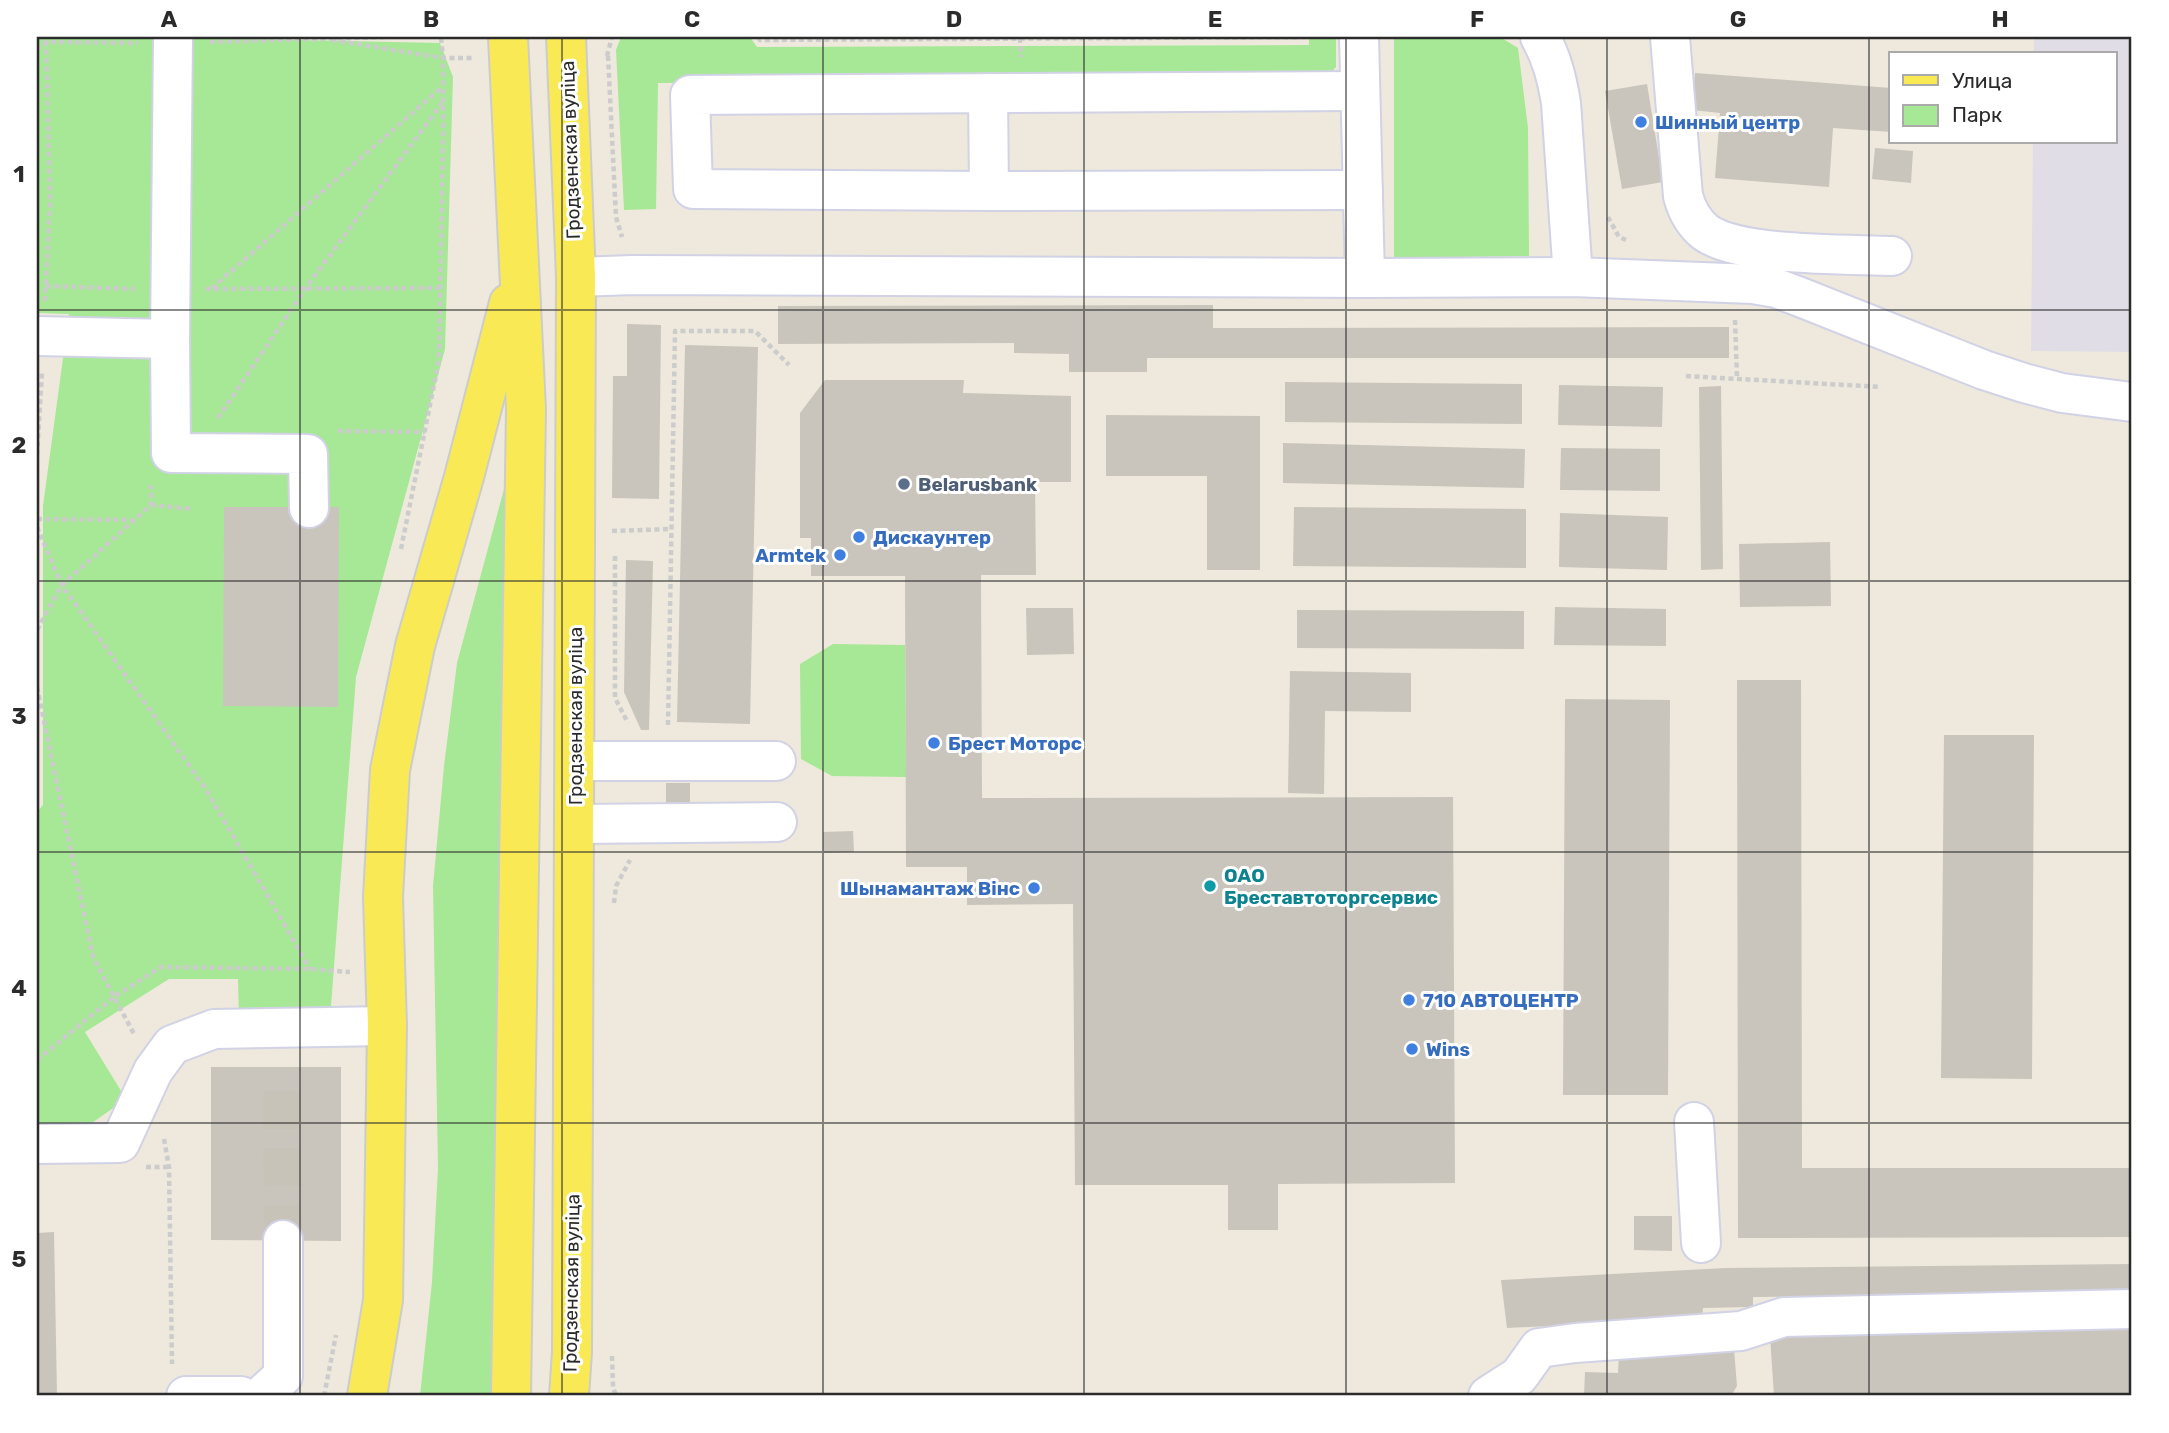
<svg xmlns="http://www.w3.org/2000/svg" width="2169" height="1433" viewBox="0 0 2169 1433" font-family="Rubik,sans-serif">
	<rect width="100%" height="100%" fill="#eee9dc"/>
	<polygon fill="#e1dde6" points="2034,37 2132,37 2132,352 2031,351 2033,142 2115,142 2115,54 2034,54"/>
	<g fill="#a6e895">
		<polygon points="37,37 158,37 440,43 453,77 445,349 356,677 330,1019 239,1019 238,979 169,979 85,1032 126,1099 89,1125 37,1125 37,812 43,805 43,506 69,314 37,313"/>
		<polygon points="621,37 750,37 757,47 1309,45 1309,37 1336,37 1336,67 1326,78 658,83 656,209 624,210 616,50"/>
		<polygon points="1394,37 1500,37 1518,48 1528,128 1529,256 1394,258"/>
		<polygon points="523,419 511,1396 420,1396 432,1282 438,1168 433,886 444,766 457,663"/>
		<polygon points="833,644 905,645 906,777 832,776 801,759 800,664"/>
	</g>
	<g fill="#c9c5bc">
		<polygon points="1695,73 1891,88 1891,132 1833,128 1829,187 1715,178 1720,113 1692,110"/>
		<polygon points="1647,84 1663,182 1622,189 1605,91"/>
		<polygon points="1875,148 1913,151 1911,183 1872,179"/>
		<polygon points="1213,305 1213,328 1729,327 1729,358 1147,358 1147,372 1069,372 1069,354 1014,353 1014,343 778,344 778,306"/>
		<polygon points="627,324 661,325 659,499 612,498 613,376 627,376"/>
		<polygon points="685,345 758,347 750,724 677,722"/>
		<polygon points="825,380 964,380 963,393 1071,396 1071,482 1035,482 1036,575 981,575 982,798 1453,797 1455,1183 1278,1184 1278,1230 1228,1230 1228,1185 1075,1185 1073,904 967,905 967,867 906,867 905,576 811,576 811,538 800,538 800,413"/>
		<polygon points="1285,382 1522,384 1522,424 1285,422"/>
		<polygon points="1559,385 1663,387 1662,427 1558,425"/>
		<polygon points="1721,386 1723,569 1701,570 1699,387"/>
		<polygon points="1106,415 1260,416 1260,570 1207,570 1207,476 1106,476"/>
		<polygon points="1283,443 1525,449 1524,488 1283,483"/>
		<polygon points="1561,448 1660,449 1660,491 1560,490"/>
		<polygon points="224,507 339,507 338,707 223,706"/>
		<polygon points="1294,507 1526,509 1526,568 1293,566"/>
		<polygon points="1560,513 1668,517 1667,570 1559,567"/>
		<polygon points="1830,542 1831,606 1740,607 1739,544"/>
		<polygon points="626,560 653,561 649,730 641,730 624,692"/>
		<polygon points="1555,607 1666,609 1666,646 1554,645"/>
		<polygon points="1026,608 1073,608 1074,654 1027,655"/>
		<polygon points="1297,610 1524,611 1524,649 1297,648"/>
		<polygon points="1290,671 1411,673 1411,712 1325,711 1324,794 1288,793"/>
		<polygon points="1737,680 1801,680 1802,1168 2132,1168 2132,1237 1738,1238"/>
		<polygon points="1565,699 1670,700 1668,1095 1563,1095"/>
		<polygon points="1944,735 2034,735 2032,1079 1941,1078"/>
		<rect x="666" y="783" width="24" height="22"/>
		<polygon points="853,831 854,852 823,853 823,832"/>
		<polygon points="211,1067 341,1067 341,1241 211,1240"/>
		<polygon points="1634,1216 1672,1216 1672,1251 1634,1250"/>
		<polygon points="54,1232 57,1396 37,1396 37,1233"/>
		<polygon points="2132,1264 2132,1292 1753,1297 1753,1307 1703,1308 1702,1319 1507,1328 1501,1280 1725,1268"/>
		<polygon points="2132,1326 2132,1396 1774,1396 1770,1336"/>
		<polygon points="1734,1349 1737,1386 1731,1396 1584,1396 1585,1372 1618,1373 1619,1354"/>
	</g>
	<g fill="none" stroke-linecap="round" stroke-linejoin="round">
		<polyline stroke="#c7c3b9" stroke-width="38" stroke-dasharray="38 19" stroke-linecap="butt" points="282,1091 283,1240"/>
		<defs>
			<g id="minor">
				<polyline points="1359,37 1365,278"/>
				<path d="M1540 37C1552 58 1557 79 1561 103L1573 277"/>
				<path d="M1670 37 1683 196C1687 211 1693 222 1705 232 1739 257 1848 254 1892 256"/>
				<polyline points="1360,91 690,95 693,189 989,191 1363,190"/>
				<polyline points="988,93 989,191"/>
				<polyline points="576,277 633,275 1365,278 1573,277 1753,284 1776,288 1800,297 1984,370 2024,383 2062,393 2132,402"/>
				<polyline points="37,336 170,339 173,37"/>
				<polyline points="170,339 171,453 308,454 309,508"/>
				<polyline points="575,761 776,761"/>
				<polyline points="575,824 777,822"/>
				<polyline points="1694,1122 1701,1243"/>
				<polyline points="37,1144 120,1143 153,1071 172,1045 214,1029 387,1026"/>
				<polyline points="186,1396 241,1396"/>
				<polyline points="261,1396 283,1376 283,1240"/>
				<polyline points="1488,1396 1519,1376 1539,1348 1575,1343 1741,1331 1784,1317 2132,1309"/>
			</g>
			<g id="major">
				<polyline points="508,37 526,409 511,1396"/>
				<polyline points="566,37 576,277 572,1352 569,1396"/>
				<polyline points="367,1396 383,1300 387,1026 383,897 390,770 415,646 464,477 509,303"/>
			</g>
		</defs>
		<use href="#minor" stroke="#d1d2e5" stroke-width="42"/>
		<use href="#major" stroke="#ccc" stroke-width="42"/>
		<g stroke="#ccc" stroke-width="4.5" stroke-dasharray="5 3.5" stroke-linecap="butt">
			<polyline points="758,37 760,40 1322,37"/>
			<polyline points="1020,38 1021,57"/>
			<polyline points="332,40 443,58 472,58"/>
			<polyline points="210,42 388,37"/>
			<polyline points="37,50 46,42 138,43"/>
			<polyline points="607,56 612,37"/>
			<polyline points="608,56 616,217 622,237"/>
			<polyline points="1608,217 1619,237 1626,240"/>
			<polyline points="46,286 135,289"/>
			<polyline points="212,288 442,87"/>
			<polyline points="206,289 440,288"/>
			<polyline points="45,301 50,202 46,37"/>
			<polyline points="1735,320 1737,378"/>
			<polyline points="1686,376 1881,387"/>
			<polyline points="218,418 305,289 442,103"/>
			<polyline points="338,431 425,432"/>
			<polyline points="37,455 42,372"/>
			<polyline points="151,505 193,509"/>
			<polyline points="37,519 135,520"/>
			<polyline points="37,527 62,585 207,791 310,969"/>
			<polyline points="612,531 671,529"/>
			<polyline points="401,549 439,360 443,135 443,58 441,37"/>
			<polyline points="615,556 615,698 628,723"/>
			<polyline points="37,630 62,585 151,505 151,485"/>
			<polyline points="37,687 93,957 134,1034"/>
			<polyline points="668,725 675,331 755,331 789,365"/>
			<polyline points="614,903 616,886 630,860"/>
			<polyline points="37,1060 114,997 161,967 310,969 350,972"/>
			<polyline points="164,1139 169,1167 172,1364"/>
			<polyline points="146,1167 169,1167"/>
			<polyline points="612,1356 613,1387 616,1396"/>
			<polyline points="324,1396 336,1335"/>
		</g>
		<use href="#minor" stroke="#fff" stroke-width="38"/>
		<use href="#major" stroke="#f9ea55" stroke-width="38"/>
	</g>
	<path fill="none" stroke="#2b2b2b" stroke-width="2" stroke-opacity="0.55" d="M300 37V1396M562 37V1396M823 37V1396M1084 37V1396M1346 37V1396M1607 37V1396M1869 37V1396M37 310H2132M37 581H2132M37 852H2132M37 1123H2132"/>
	<g fill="#3f7fe0" stroke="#fff" stroke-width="2.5">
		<circle cx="1641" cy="122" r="7"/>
		<circle cx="859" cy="537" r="7"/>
		<circle cx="840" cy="555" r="7"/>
		<circle cx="934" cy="743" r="7"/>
		<circle cx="1034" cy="888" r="7"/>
		<circle cx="1409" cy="1000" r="7"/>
		<circle cx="1412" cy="1049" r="7"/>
	</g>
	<circle fill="#5c6f8a" stroke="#fff" stroke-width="2.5" cx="904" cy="484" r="7"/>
	<circle fill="#0f9aa8" stroke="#fff" stroke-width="2.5" cx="1210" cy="886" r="7"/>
	<g text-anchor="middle" stroke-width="6" stroke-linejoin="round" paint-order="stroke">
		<g font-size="19" font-weight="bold" fill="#366cbe" stroke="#fff" text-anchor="start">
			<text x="1655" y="129">Шинный центр</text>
			<text x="873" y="544">Дискаунтер</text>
			<text x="826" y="562" text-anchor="end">Armtek</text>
			<text x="948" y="750">Брест Моторс</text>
			<text x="1020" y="895" text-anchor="end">Шынамантаж Вінс</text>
			<text x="1423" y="1007">710 АВТОЦЕНТР</text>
			<text x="1426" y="1056">Wins</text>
		</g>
		<g font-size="19" fill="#2b2b2b" stroke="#fff">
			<text transform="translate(570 150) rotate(-92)" y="7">Гродзенская вуліца</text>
			<text transform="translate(575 716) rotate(-90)" y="7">Гродзенская вуліца</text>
			<text transform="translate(571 1283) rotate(-89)" y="7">Гродзенская вуліца</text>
		</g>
		<g font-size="19" font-weight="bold" fill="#4e5e75" stroke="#fff" text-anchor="start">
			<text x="918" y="491">Belarusbank</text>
		</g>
		<g font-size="19" font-weight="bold" fill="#0d838f" stroke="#fff" text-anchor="start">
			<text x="1224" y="882">ОАО<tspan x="1224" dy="22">Бреставтоторгсервис</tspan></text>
		</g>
	</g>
	<rect width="2169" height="1433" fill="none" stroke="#ffffff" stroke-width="77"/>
	<rect x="1889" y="52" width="228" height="91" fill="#ffffff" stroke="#aaaaaa" stroke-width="2"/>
	<rect x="1903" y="75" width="35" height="10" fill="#f9ea55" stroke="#aaaaaa" stroke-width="2"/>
	<text x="1952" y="88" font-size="21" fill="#2b2b2b">Улица</text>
	<rect x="1903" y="105" width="35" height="21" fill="#a6e895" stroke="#aaaaaa" stroke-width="2"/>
	<text x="1952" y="122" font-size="21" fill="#2b2b2b">Парк</text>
	<rect x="38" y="38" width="2092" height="1356" fill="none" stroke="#2b2b2b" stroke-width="2.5"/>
	<g font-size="23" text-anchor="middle" font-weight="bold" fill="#2b2b2b">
		<text x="169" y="27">A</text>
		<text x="431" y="27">B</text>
		<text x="692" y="27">C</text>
		<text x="954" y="27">D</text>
		<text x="1215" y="27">E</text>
		<text x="1477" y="27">F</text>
		<text x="1738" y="27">G</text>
		<text x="2000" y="27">H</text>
		<text x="19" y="182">1</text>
		<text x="19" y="453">2</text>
		<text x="19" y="724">3</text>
		<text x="19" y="996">4</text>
		<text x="19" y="1267">5</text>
	</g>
</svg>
